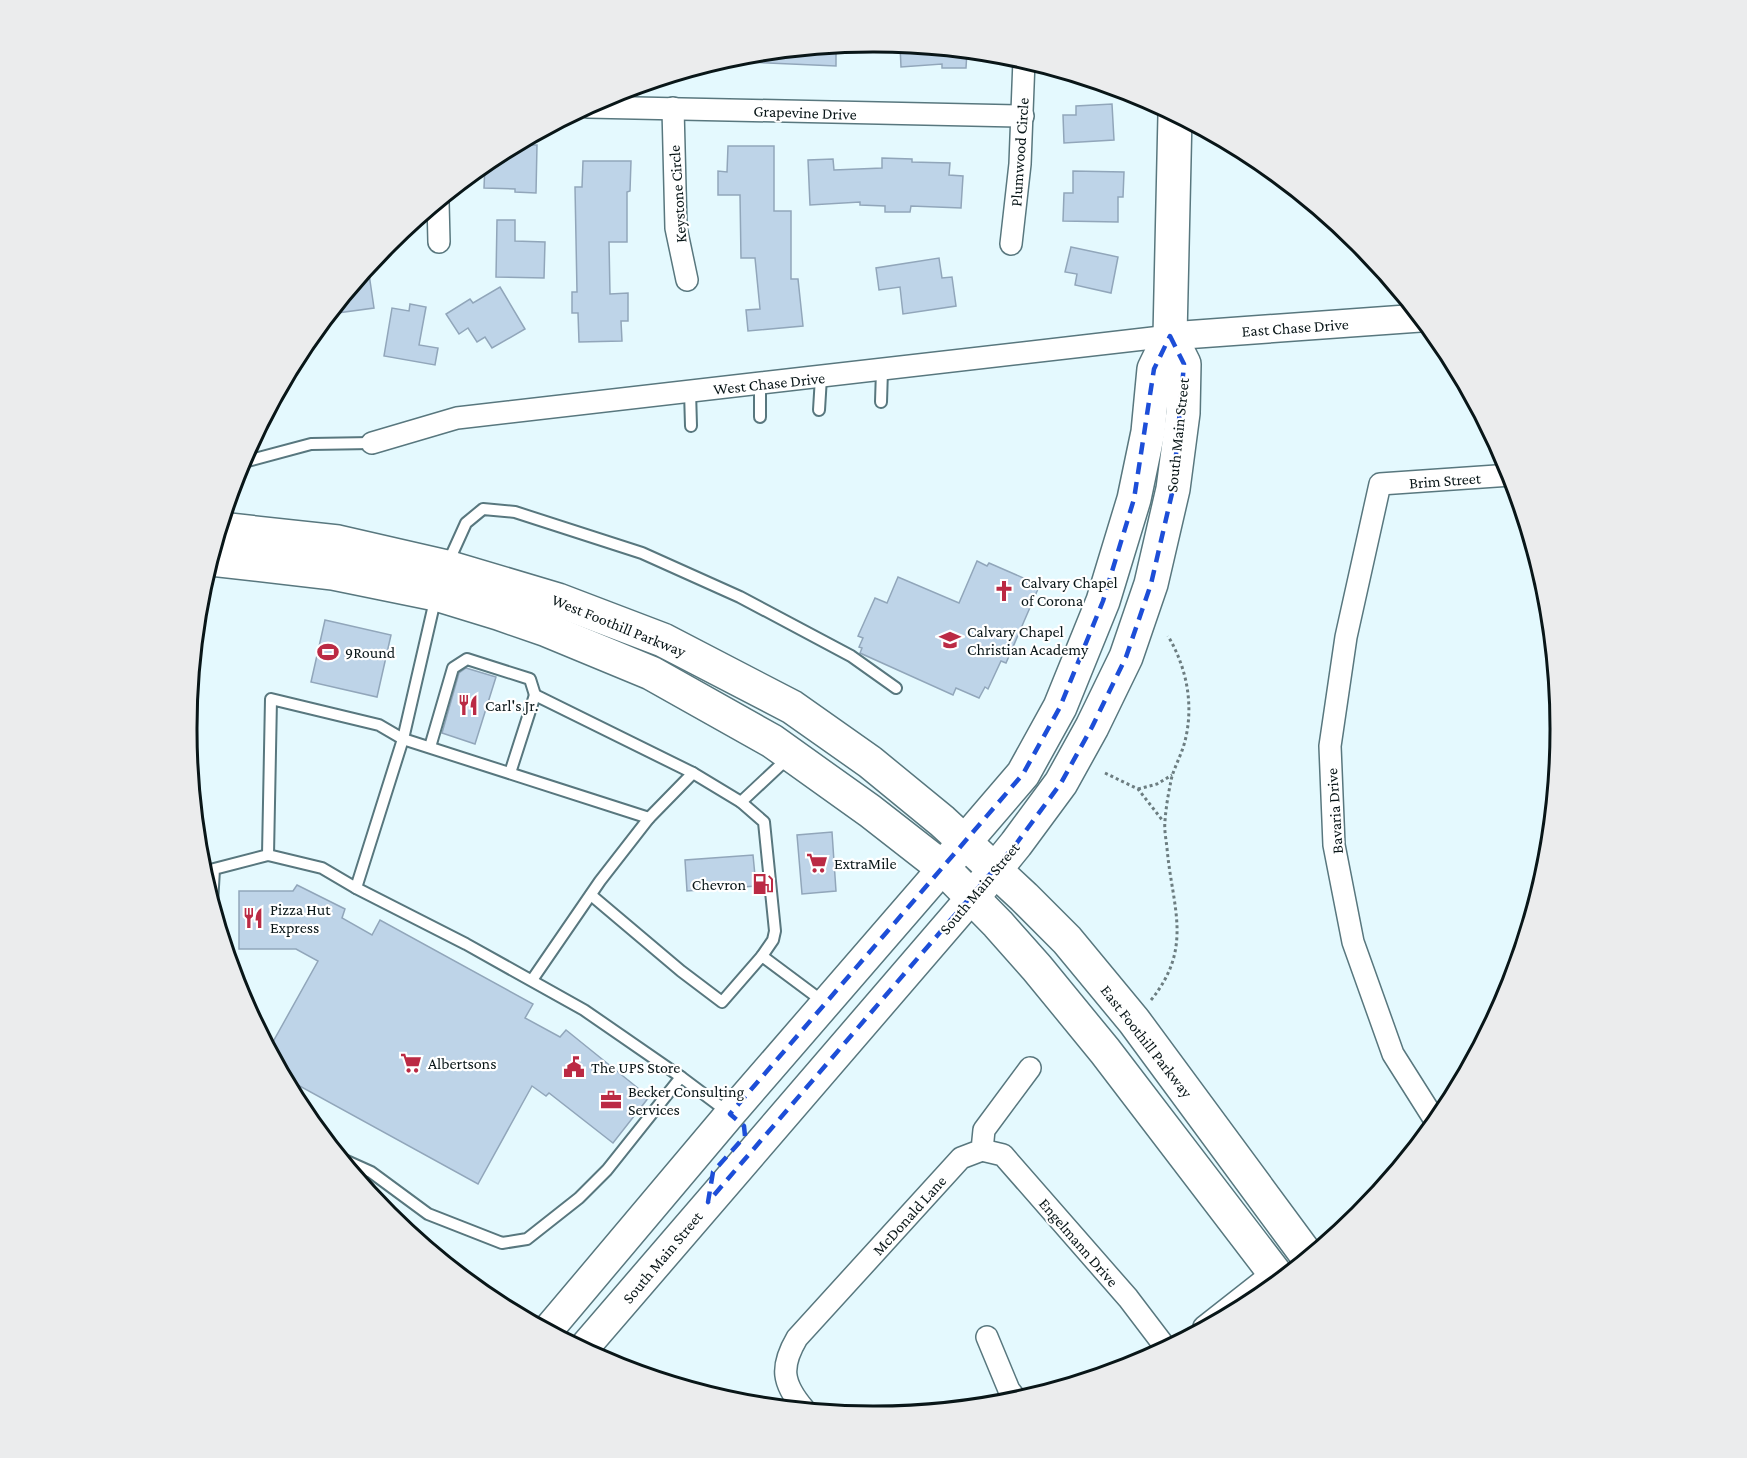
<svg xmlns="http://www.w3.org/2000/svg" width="1747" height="1458" viewBox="0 0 1747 1458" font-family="'Crimson Pro',serif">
	<rect width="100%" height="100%" fill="#e4f9fe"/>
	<g fill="#bed4e8" stroke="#91a6ba" stroke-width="1.5">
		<polygon points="900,45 967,51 966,68 942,68 942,64 901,67"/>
		<polygon points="836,46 836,66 748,62 748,54"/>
		<polygon points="1112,104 1114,140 1064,143 1063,115 1076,115 1076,106"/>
		<polygon points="516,145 537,145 536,193 515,192 515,189 484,188 485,164"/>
		<polygon points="728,146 774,146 774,211 791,211 791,279 798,279 803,326 748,331 746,310 760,309 755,258 741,258 740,195 718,195 718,171 727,172"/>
		<polygon points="882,158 912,159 912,162 950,163 949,175 963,176 961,208 911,206 910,212 885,212 885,206 860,205 860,202 810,205 808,160 833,159 834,170 882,168"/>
		<polygon points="583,161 631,161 630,191 627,192 627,242 609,242 610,294 628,293 628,321 621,321 622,341 579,342 578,313 572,313 572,292 577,292 575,187 582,187"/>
		<polygon points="1073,171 1124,172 1123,197 1118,197 1118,222 1063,221 1064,193 1073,193"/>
		<polygon points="497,220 515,220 515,241 545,242 544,278 496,277"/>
		<polygon points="1071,247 1118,257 1111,293 1075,285 1077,274 1065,272"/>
		<polygon points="939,258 942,278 952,277 956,306 903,314 900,287 879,290 876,268"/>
		<polygon points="368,267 374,308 330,314"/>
		<polygon points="500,287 525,329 492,348 485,337 477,342 468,328 459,334 446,314 470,299 473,303"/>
		<polygon points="410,304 426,307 419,345 438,348 435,365 384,356 392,308 409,311"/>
		<polygon points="977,561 987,566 989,563 1035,583 1033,587 1038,589 1006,663 1001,661 988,689 985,687 979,698 956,688 953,695 860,653 862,648 859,647 863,638 858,636 875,598 887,603 898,577 959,603"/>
		<polygon points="325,620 391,635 377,697 311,682"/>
		<polygon points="466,668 496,677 475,744 442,733 459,673"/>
		<polygon points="832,832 836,891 802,894 797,835"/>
		<polygon points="753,855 756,886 687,891 685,860"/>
		<polygon points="297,885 345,909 342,918 372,935 380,920 533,1004 525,1018 560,1037 566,1030 649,1097 613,1143 549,1093 546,1096 532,1086 478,1184 285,1078 269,1049 318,961 296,949 239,949 239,891 293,891"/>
	</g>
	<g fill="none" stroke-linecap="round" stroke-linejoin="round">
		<defs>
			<g id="service">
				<polyline points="760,384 760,417"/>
				<polyline points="690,391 691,426"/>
				<polyline points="881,402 882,370"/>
				<polyline points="819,410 821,377"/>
				<polyline points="240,463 311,444 372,443"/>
				<polyline points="447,565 466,523 483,509 515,512 642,553 740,597 851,656 896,688"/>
				<polyline points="430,747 453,668 467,659 530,679 535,695"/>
				<polyline points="510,773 535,695 693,773"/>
				<polyline points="741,802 764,822 775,931 773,940 762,956"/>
				<polyline points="268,855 271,699 379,725 403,739 649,818 693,773 741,802 788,758"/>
				<polyline points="356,888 403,739 436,596"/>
				<polyline points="591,895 681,971 722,1002 762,956 825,1003"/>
				<polyline points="212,904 214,869 268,855 322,868 356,888 466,944 584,1010 681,1077"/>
				<polyline points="532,980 600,881 649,818"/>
				<polyline points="342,1159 371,1172 428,1214 502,1243 527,1239 579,1198 607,1170 681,1077 729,1113"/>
			</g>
			<g id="minor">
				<polyline points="588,107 1023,116"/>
				<polyline points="673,108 676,228 687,280"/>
				<polyline points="438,202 439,242"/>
				<polyline points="1011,244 1020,164 1024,60"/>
				<polyline points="372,443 457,418 1170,336"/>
				<polyline points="1436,1122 1393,1054 1353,942 1334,845 1330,746 1346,637 1380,484 1511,475"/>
				<polyline points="982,1150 1003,1155 1128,1298 1166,1348"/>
				<polyline points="1204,1327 1274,1272"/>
				<polyline points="987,1337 1009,1390 1017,1400"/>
				<path d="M804 1409C782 1383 780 1367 797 1338L961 1158 982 1150 984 1130 1030 1068"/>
			</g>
			<polyline id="tertiary" points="1170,336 1420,318"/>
			<g id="secondary">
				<polyline points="548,1330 730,1114 943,868"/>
				<polyline points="583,1349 972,897"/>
			</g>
			<g id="primary">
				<polyline points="220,529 338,542 447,567 558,600 663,640 792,707 870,762 942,821 1024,897 1067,940 1134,1021 1308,1257"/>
				<polyline points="211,559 333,573 436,594 498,613 547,630 651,673 772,741 870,811 943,868 998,924 1037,968 1105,1051 1280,1280"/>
				<polyline points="950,859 1023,774 1060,707 1103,601 1134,499 1148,432 1154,369 1170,336 1175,115"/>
				<polyline points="981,887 1016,844 1061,783 1092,727 1126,657 1151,584 1173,489 1183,413 1184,364 1170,336"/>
			</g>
		</defs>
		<use href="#service" stroke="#58777e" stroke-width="14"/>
		<use href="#minor" stroke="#58777e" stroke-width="24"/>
		<use href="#tertiary" stroke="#58777e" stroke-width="30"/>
		<use href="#secondary" stroke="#58777e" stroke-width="33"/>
		<use href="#primary" stroke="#58777e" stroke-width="36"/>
		<g stroke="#6c7d80" stroke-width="3" stroke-dasharray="3 3" stroke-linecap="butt">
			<polyline points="1105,773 1138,789 1163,821"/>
			<polyline points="1138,789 1157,784 1172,775"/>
			<path d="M1151 1000C1194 947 1172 907 1167 848 1166 839 1164 829 1165 821 1166 806 1169 790 1172 776 1176 764 1182 753 1185 741 1194 705 1187 668 1168 636"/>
		</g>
		<use href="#service" stroke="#fff" stroke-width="10"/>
		<use href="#minor" stroke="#fff" stroke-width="21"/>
		<use href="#tertiary" stroke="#fff" stroke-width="27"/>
		<use href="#secondary" stroke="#fff" stroke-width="30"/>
		<use href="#primary" stroke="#fff" stroke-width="33"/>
	</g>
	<path fill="none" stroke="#1d4ed8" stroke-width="4.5" stroke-dasharray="12 8" stroke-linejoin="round" d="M1170 336 1184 364 1173 489 1151 584 1126 657 1092 727 1061 783 1016 844 708 1202 713 1172 745 1136 744 1126 730 1114 1023 774 1060 707 1103 601 1134 499 1154 369Z"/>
	<defs>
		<symbol id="church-bare" viewBox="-9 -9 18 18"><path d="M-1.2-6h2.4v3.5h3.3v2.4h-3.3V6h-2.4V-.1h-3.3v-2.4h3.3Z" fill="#bb2a44" stroke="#fff" stroke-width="2.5" paint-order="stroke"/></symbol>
		<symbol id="school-bare" viewBox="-9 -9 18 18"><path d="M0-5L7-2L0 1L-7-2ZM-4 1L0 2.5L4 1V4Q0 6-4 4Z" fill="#bb2a44" stroke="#fff" stroke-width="2.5" paint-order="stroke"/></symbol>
		<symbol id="stadium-bare" viewBox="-9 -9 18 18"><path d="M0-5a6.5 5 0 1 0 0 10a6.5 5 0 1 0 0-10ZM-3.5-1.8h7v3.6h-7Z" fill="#bb2a44" stroke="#fff" stroke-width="2.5" paint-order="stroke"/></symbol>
		<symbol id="restaurant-bare" viewBox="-9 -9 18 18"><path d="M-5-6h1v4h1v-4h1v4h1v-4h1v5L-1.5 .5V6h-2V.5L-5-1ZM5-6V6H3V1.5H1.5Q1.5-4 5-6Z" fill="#bb2a44" stroke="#fff" stroke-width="2.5" paint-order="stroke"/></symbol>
		<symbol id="supermarket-bare" viewBox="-9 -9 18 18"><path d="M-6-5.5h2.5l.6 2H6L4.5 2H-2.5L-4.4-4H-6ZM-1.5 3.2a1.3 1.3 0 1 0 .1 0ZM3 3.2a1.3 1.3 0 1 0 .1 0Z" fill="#bb2a44" stroke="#fff" stroke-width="2.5" paint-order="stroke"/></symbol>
		<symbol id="fuel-bare" viewBox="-9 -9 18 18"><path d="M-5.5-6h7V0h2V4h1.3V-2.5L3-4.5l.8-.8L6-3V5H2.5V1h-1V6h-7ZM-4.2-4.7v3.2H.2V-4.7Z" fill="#bb2a44" stroke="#fff" stroke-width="2.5" paint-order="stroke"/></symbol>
		<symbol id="civic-bare" viewBox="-9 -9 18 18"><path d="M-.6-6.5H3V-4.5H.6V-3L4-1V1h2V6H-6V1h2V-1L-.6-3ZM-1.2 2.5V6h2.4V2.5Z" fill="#bb2a44" stroke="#fff" stroke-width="2.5" paint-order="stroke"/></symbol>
		<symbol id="office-bare" viewBox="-9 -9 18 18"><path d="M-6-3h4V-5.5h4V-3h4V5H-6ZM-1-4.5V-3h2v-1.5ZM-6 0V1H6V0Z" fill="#bb2a44" stroke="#fff" stroke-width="2.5" paint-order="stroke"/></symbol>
	</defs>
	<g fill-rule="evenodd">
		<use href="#church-bare" x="989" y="576" width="30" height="30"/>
		<use href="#school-bare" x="935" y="625" width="30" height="30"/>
		<use href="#stadium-bare" x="313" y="637" width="30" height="30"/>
		<use href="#restaurant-bare" x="453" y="690" width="30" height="30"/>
		<use href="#supermarket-bare" x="802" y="848" width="30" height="30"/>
		<use href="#fuel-bare" x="748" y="869" width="30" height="30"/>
		<use href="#restaurant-bare" x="238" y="903" width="30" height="30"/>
		<use href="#supermarket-bare" x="396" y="1048" width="30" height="30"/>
		<use href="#civic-bare" x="559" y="1052" width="30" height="30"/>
		<use href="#office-bare" x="596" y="1085" width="30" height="30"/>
	</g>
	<g text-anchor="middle" stroke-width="4.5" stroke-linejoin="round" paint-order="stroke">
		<g font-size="16" fill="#091618" stroke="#fff">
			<text transform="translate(805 112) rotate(2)" y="6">Grapevine Drive</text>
			<text transform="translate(1019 152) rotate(-86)" y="6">Plumwood Circle</text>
			<text transform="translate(677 194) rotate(-94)" y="6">Keystone Circle</text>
			<text transform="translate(1295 327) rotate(-4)" y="6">East Chase Drive</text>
			<text transform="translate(769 383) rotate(-6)" y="6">West Chase Drive</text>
			<text transform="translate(1177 435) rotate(-84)" y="6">South Main Street</text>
			<text transform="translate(1445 480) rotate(-4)" y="6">Brim Street</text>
			<text transform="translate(619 625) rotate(22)" y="6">West Foothill Parkway</text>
			<text transform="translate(1334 811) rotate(-94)" y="6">Bavaria Drive</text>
			<text transform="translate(979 888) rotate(-50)" y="6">South Main Street</text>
			<text transform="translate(1147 1041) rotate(52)" y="6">East Foothill Parkway</text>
			<text transform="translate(909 1215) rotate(-48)" y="6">McDonald Lane</text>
			<text transform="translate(1079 1242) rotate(49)" y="6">Engelmann Drive</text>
			<text transform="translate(662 1257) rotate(-50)" y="6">South Main Street</text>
		</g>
		<g font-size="16" fill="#091618" stroke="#fff" text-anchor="start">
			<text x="1021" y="588">Calvary Chapel<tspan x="1021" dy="18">of Corona</tspan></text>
			<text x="967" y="637">Calvary Chapel<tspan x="967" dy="18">Christian Academy</tspan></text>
			<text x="345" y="658">9Round</text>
			<text x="485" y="711">Carl's Jr.</text>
			<text x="834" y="869">ExtraMile</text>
			<text x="746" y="890" text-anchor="end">Chevron</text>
			<text x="270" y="915">Pizza Hut<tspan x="270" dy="18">Express</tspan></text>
			<text x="428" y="1069">Albertsons</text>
			<text x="591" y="1073">The UPS Store</text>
			<text x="628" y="1097">Becker Consulting<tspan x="628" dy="18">Services</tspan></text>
		</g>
	</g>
	<path d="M0 0H1747V1458H0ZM873 52H874A676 676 0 0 1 1550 728V730A676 676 0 0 1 874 1406H873A676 676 0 0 1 197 730V728A676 676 0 0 1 873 52Z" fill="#ebeced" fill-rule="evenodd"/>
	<path fill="none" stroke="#091618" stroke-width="3" d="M873 52H874A676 676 0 0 1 1550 728V730A676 676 0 0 1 874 1406H873A676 676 0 0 1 197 730V728A676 676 0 0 1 873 52Z"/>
</svg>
